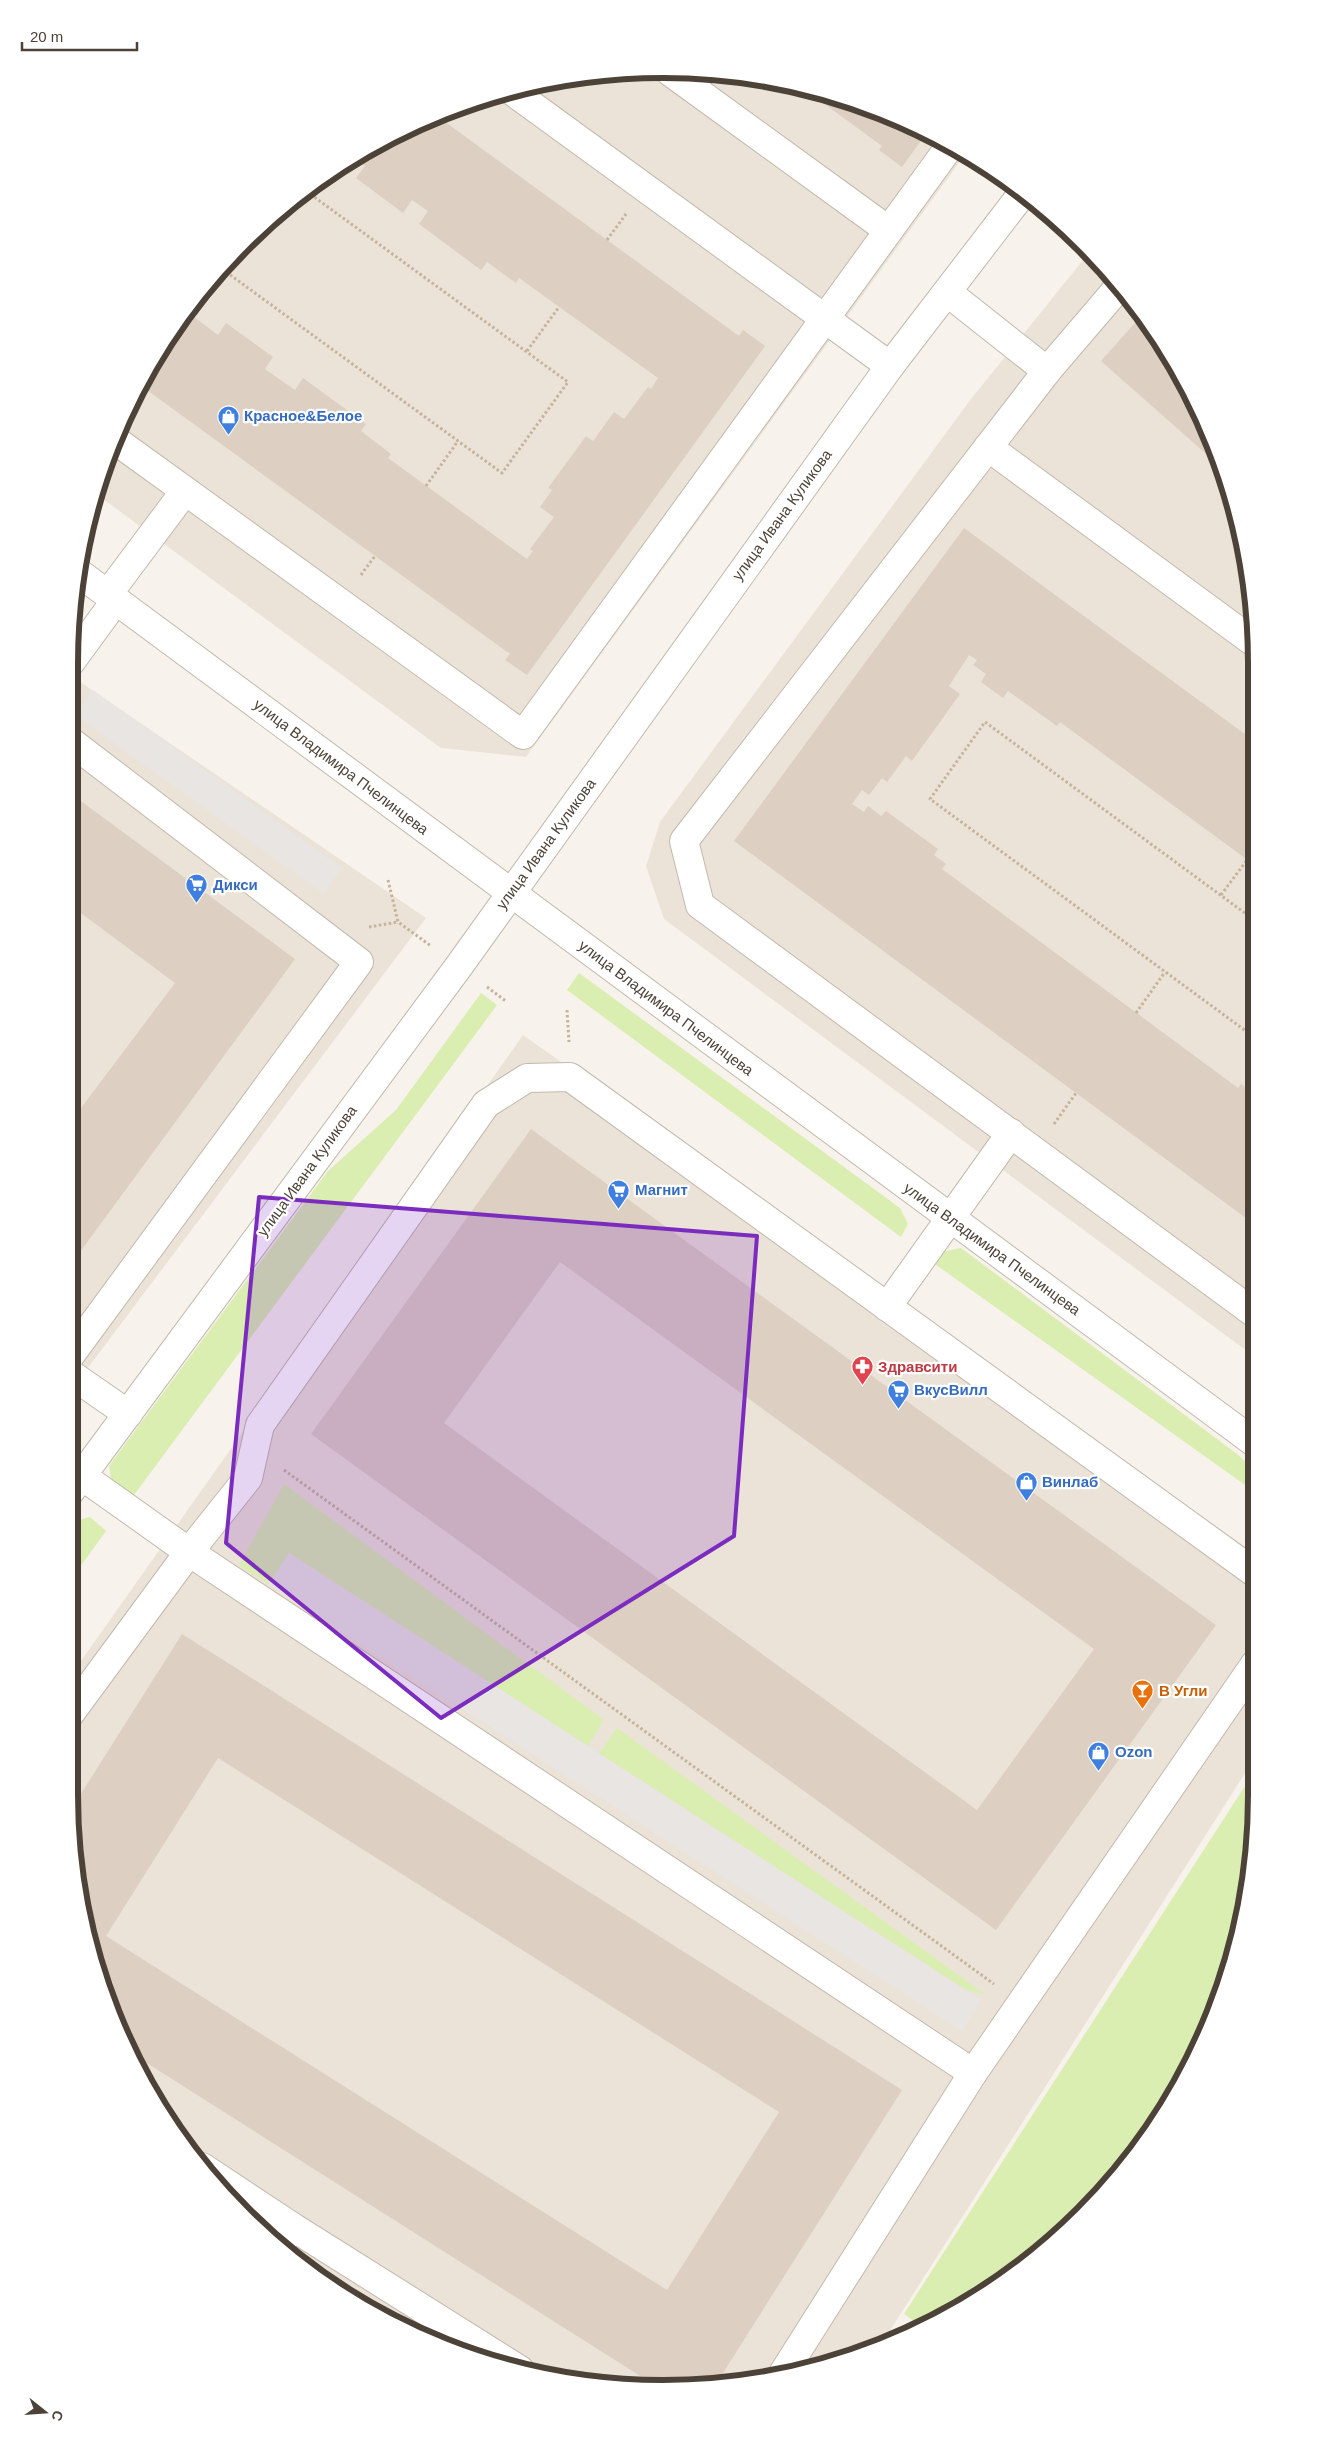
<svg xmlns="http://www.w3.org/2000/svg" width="1326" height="2457" viewBox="0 0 1326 2457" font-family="Helvetica,sans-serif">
	<rect width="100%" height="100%" fill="#f7f2eb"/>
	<g fill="#ebe3d8">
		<polygon points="702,70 817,89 926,130 964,156 526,757 441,748 95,493 130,400 192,301 271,216 366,148 472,100 586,74"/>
		<polygon points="1088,254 1157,333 1212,436 1252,585 1255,1357 664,919 646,866 660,822 971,399"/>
		<polygon points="70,675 426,918 69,1393"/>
		<polygon points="523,1035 1255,1554 1256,1756 882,2343 817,2368 740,2383 624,2387 509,2368 435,2343 333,2288 271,2241 192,2156 148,2091 100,1985 80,1910 69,1794 69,1678"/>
	</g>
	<g fill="#d9eeb0">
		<polygon points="579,973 900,1208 908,1224 901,1237 567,990"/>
		<polygon points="481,993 497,1005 131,1499 112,1487 109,1466 328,1171 396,1110"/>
		<polygon points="961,1248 1237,1454 1255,1471 1255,1492 932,1262 941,1252"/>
		<polygon points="284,1484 604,1720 588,1746 289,1553 269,1584 239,1565"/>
		<polygon points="90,1517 106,1531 69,1582 69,1523"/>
		<polygon points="617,1728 986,1995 965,1989 599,1754"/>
		<polygon points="1256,1769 1256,1833 1237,1948 1196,2057 1135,2156 1083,2214 993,2288 924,2328 904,2314"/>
	</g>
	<g fill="#e8e5e2">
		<polygon points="93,690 342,868 324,894 75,715"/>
		<polygon points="289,1553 981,2000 962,2031 269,1584"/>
	</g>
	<g fill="#ddcfc2" fill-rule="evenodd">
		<polygon points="800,86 817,89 928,131 902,167 879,150 882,146"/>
		<polygon points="437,116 739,336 743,330 765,346 527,675 505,660 510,654 140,385 186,311 218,335 226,323 273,357 265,369 295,390 303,378 366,424 361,431 391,454 388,458 527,559 533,551 530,549 554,517 540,507 552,490 548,488 570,458 586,436 593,441 614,412 624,419 648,387 651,389 658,378 519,278 516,283 487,262 481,270 419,224 428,211 412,200 403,213 356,178 365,166 353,157 366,148"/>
		<polygon points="1142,315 1157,333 1212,436 1221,467 1101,361"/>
		<polygon points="964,528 1253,740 1253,864 1060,722 1057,726 1008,691 1003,698 981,682 986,674 973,665 977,660 969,655 949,686 960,694 912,761 906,756 887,782 882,778 869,795 862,790 852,804 864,812 868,806 881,816 886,811 938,849 934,855 946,864 942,869 1238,1088 1241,1084 1254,1094 1254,1224 734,841"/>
		<polygon points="70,793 295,959 69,1267 69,1124 175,983 70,905"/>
		<path d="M531 1129 1216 1625 996 1930 311 1434ZM560 1262 1094 1649 977 1810 444 1423Z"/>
		<path d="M182 1634 902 2090 716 2384 656 2386 131 2053 100 1985 80 1910 70 1811ZM218 1758 779 2112 667 2290 106 1936Z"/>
	</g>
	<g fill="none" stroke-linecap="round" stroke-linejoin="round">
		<defs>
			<g id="minor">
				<polyline points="669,71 888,230"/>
				<polyline points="512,91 890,366"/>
				<polyline points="1118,288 1047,371 684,841 700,905 1254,1313"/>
				<polyline points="947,292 1047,371"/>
				<polyline points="115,440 523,735 950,146"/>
				<polyline points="988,447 1252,641"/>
				<polyline points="79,573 1255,1443"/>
				<polyline points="108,594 185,491"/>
				<polyline points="70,663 116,600"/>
				<polyline points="887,1307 1011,1133"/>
				<polyline points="69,1357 359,962 70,741"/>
				<polyline points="69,1373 128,1414"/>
				<polyline points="82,1476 189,1552 973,2073"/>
				<polyline points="69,1493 459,966 890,366 1022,194"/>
				<polyline points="69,1715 189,1552 248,1478 260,1425 486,1104 527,1078 570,1077 1255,1573"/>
				<polyline points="202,2167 291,2226 520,2370"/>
				<polyline points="280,2247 291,2226"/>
				<polyline points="782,2375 973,2073 1255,1664"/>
			</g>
		</defs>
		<use href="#minor" stroke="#c3b9ac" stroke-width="30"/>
		<g stroke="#c7b39c" stroke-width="3" stroke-dasharray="2.5 2.5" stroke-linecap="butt">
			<polyline points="607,240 626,214"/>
			<polyline points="222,269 502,473 568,382 306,191"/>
			<polyline points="527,351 559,307"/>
			<polyline points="426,486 458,441"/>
			<polyline points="361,575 375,556"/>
			<polyline points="388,880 398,922 431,946"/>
			<polyline points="1221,895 1247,860"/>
			<polyline points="1253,919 985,722 930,799 1254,1037"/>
			<polyline points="369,927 398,922"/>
			<polyline points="487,987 507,1002"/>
			<polyline points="567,1010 569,1042"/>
			<polyline points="1136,1013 1165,972"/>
			<polyline points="1054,1124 1076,1093"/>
			<polyline points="284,1470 994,1984"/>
		</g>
		<use href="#minor" stroke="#fff" stroke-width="28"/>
	</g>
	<path fill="#7b2cbf" fill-opacity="0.2" stroke="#7b2cbf" stroke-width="4" stroke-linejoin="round" d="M259 1197 757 1236 734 1536 441 1718 226 1543Z"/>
	<defs>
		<symbol id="shop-pin" viewBox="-11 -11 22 30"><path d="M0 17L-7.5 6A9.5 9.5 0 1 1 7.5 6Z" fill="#3f7fe0" stroke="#fff"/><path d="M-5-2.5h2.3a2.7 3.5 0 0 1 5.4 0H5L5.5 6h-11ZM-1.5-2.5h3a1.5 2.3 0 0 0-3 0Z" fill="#fff"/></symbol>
		<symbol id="supermarket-pin" viewBox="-11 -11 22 30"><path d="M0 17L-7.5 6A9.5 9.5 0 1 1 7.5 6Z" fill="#3f7fe0" stroke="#fff"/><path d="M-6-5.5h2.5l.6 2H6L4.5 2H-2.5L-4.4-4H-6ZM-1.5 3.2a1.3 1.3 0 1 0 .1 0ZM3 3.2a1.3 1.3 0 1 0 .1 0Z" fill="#fff"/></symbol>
		<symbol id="pharmacy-pin" viewBox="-11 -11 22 30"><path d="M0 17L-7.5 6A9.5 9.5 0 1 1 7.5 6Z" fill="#e0444e" stroke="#fff"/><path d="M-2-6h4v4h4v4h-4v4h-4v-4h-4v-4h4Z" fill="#fff"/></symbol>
		<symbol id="bar-pin" viewBox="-11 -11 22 30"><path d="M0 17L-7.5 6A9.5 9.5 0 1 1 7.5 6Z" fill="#e8710a" stroke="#fff"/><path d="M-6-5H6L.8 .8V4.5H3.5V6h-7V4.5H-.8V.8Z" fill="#fff"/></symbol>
	</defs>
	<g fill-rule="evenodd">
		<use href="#shop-pin" x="216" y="404" width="25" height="34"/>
		<use href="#supermarket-pin" x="184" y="872" width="25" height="34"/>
		<use href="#supermarket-pin" x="606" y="1178" width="25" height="34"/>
		<use href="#pharmacy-pin" x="850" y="1354" width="25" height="34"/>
		<use href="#supermarket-pin" x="886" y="1378" width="25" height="34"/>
		<use href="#shop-pin" x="1014" y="1470" width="25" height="34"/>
		<use href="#bar-pin" x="1130" y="1678" width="25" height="34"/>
		<use href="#shop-pin" x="1086" y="1740" width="25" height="34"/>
	</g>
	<g text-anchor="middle" stroke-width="4.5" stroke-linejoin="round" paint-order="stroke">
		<g font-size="15" font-weight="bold" fill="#366cbe" stroke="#fff" text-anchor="start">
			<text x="244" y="421">Красное&amp;Белое</text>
			<text x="213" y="890">Дикси</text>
			<text x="635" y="1195">Магнит</text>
			<text x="914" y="1395">ВкусВилл</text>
			<text x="1042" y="1487">Винлаб</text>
			<text x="1115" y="1757">Ozon</text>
		</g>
		<g font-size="15" fill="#4c4237" stroke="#fff">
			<text transform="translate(782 515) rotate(-54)" y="5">улица Ивана Куликова</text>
			<text transform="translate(341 767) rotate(37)" y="5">улица Владимира Пчелинцева</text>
			<text transform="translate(546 844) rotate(-54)" y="5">улица Ивана Куликова</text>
			<text transform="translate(666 1008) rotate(37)" y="5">улица Владимира Пчелинцева</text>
			<text transform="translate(307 1171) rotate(-54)" y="5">улица Ивана Куликова</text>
			<text transform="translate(992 1249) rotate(36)" y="5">улица Владимира Пчелинцева</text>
		</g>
		<g font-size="15" font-weight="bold" fill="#be3a42" stroke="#fff" text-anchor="start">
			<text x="878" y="1372">Здравсити</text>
		</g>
		<g font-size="15" font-weight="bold" fill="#c56008" stroke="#fff" text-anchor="start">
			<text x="1159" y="1696">В Угли</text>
		</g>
	</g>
	<path d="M0 0H1326V2457H0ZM663 78H663A585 585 0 0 1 1248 663V1795A585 585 0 0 1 663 2380H663A585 585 0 0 1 78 1795V663A585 585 0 0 1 663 78Z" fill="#fff" fill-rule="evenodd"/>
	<path fill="none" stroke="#4c4237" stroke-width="6" d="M663 78H663A585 585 0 0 1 1248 663V1795A585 585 0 0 1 663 2380H663A585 585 0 0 1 78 1795V663A585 585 0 0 1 663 78Z"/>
	<g transform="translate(45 2412) rotate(107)" stroke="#ffffff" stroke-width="4" paint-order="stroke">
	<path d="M0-4L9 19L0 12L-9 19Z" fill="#4c4237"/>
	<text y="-8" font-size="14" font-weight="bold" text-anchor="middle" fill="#4c4237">С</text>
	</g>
	<path d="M22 42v8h115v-8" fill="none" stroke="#4c4237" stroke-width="2.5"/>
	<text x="30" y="42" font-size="15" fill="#4c4237" stroke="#ffffff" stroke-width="4" paint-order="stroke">20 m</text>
</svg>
